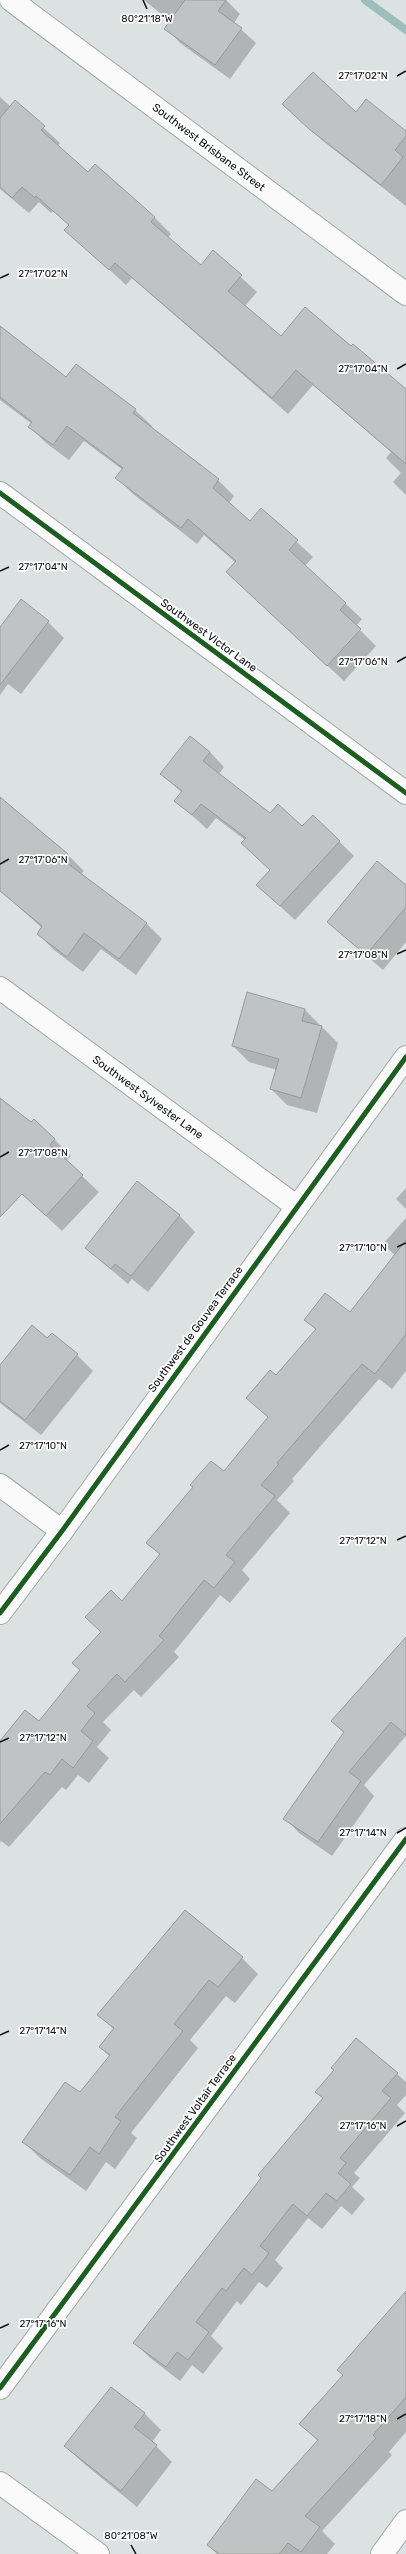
<svg xmlns="http://www.w3.org/2000/svg" width="406" height="2554" viewBox="0 0 406 2554" font-family="Rubik,sans-serif">
	<rect width="100%" height="100%" fill="#dce1e1"/>
	<g fill="#0003">
		<polygon points="144,0 226,0 240,14 234,23 256,43 230,79 180,43 166,28 171,22"/>
		<polygon points="0,97 11,107 15,102 60,143 58,146 88,173 95,165 155,218 171,234 168,238 201,267 213,252 257,292 245,306 281,337 351,348 406,390 406,495 393,482 401,473 386,458 391,452 313,385 288,414 132,278 126,285 66,230 70,226 53,211 51,213 39,202 29,213 0,189"/>
		<polygon points="356,113 406,132 406,206 323,141 296,116"/>
		<polygon points="0,327 67,378 76,365 135,410 152,426 150,428 218,480 234,496 229,503 250,522 262,510 313,557 305,566 362,619 356,626 376,646 344,681 227,572 236,563 204,535 197,544 133,494 117,478 123,470 84,441 69,460 46,443 30,427 32,424 0,400"/>
		<polygon points="48,622 64,638 21,694 8,684 0,695 0,627"/>
		<polygon points="210,752 224,767 219,774 270,814 303,828 313,816 354,856 295,920 272,899 270,870 242,843 245,840 216,818 207,829 176,801 182,793 162,774"/>
		<polygon points="8,805 68,855 84,871 81,874 146,923 162,939 136,975 101,949 83,972 54,950 38,934 42,928 0,890 0,812"/>
		<polygon points="406,886 406,942 383,970 328,922"/>
		<polygon points="248,993 305,1010 338,1043 317,1113 287,1105 271,1089 277,1070 249,1062 233,1046"/>
		<polygon points="0,1099 31,1123 34,1120 55,1140 71,1156 66,1161 99,1192 62,1231 0,1173"/>
		<polygon points="406,1188 406,1209 396,1199"/>
		<polygon points="179,1215 195,1232 148,1292 132,1279 128,1284 86,1248"/>
		<polygon points="406,1218 406,1266 383,1244"/>
		<polygon points="406,1295 406,1371 392,1389 379,1379 292,1479 294,1481 277,1500 290,1513 242,1570 250,1579 230,1603 220,1595 174,1652 179,1657 141,1697 134,1690 103,1722 111,1730 97,1747 109,1758 89,1783 78,1775 66,1790 62,1787 9,1847 1,1841 0,1843 0,1741 25,1711 39,1722 81,1670 102,1632 160,1555 148,1543 224,1472 269,1418 247,1398 276,1376 316,1330 306,1320 350,1314"/>
		<polygon points="48,1339 77,1355 93,1371 41,1435 0,1403 0,1367"/>
		<polygon points="406,1638 406,1736 364,1785 374,1796 332,1856 299,1833 285,1818 344,1733 332,1721"/>
		<polygon points="242,1958 258,1974 235,2003 226,1996 190,2040 198,2048 131,2133 137,2138 115,2169 106,2162 86,2191 40,2158 24,2142 80,2094 110,2057 100,2047 114,2030 99,2014"/>
		<polygon points="332,2068 397,2074 406,2082 406,2095 397,2105 405,2113 354,2173 360,2178 352,2187 365,2199 352,2215 341,2206 322,2229 308,2218 275,2260 283,2268 267,2288 259,2282 241,2305 237,2301 211,2336 223,2348 203,2374 192,2365 180,2381 149,2357 135,2343 323,2098 317,2092 334,2071"/>
		<polygon points="406,2292 406,2432 389,2452 392,2455 322,2531 335,2544 327,2554 217,2554 208,2545 272,2492 318,2441 301,2423 344,2375"/>
		<polygon points="111,2388 145,2414 161,2430 152,2442 172,2462 137,2507 82,2462 65,2446"/>
	</g>
	<g fill="none" stroke-linecap="round" stroke-linejoin="round">
		<polyline stroke="#9cbfbd" stroke-width="8" points="365,0 406,30"/>
	</g>
	<g fill="#bfc3c3" stroke="#979c9b">
		<polygon points="185,0 226,0 218,11 242,28 215,65 164,29"/>
		<polygon points="313,72 356,112 366,99 406,131 406,136 395,150 403,157 381,185 309,129 282,104"/>
		<polygon points="15,100 45,126 41,130 88,172 95,164 155,217 151,222 201,265 213,250 242,275 228,291 281,336 305,307 351,346 353,344 406,389 406,464 296,370 272,398 115,263 109,270 64,230 69,225 36,196 35,198 22,187 12,198 0,187 0,118"/>
		<polygon points="0,326 66,377 76,364 136,409 133,413 219,479 213,488 250,521 261,508 298,540 289,550 346,603 340,610 361,629 327,666 226,572 236,561 188,519 181,528 115,478 123,468 67,426 53,445 28,427 32,422 0,397"/>
		<polygon points="21,599 49,621 0,685 0,627"/>
		<polygon points="190,736 210,752 203,761 270,813 278,804 302,826 313,815 340,841 280,906 256,885 270,870 241,843 246,838 201,804 192,815 174,801 182,791 160,774"/>
		<polygon points="0,797 68,854 63,860 147,923 119,959 84,933 67,957 37,934 42,926 0,891"/>
		<polygon points="377,861 406,885 406,907 366,955 327,922"/>
		<polygon points="247,992 305,1009 302,1021 322,1026 301,1098 270,1089 279,1059 232,1046"/>
		<polygon points="0,1098 31,1122 34,1119 55,1139 50,1145 83,1175 46,1216 22,1194 0,1217"/>
		<polygon points="137,1181 180,1215 131,1276 115,1264 111,1269 85,1248"/>
		<polygon points="406,1240 406,1334 375,1374 362,1364 277,1463 279,1464 261,1485 275,1496 226,1555 235,1562 214,1588 204,1580 159,1636 164,1640 125,1682 117,1674 87,1706 95,1713 81,1731 93,1741 73,1768 62,1759 50,1775 45,1772 0,1824 0,1741 25,1710 39,1721 80,1670 72,1663 101,1632 85,1617 111,1590 122,1601 160,1554 146,1543 193,1487 190,1485 211,1461 224,1471 268,1417 246,1398 270,1370 276,1375 316,1329 304,1320 325,1293 350,1312"/>
		<polygon points="32,1325 47,1338 52,1333 78,1354 25,1420 0,1401 0,1365"/>
		<polygon points="406,1637 406,1735 391,1722 349,1772 361,1781 318,1842 283,1819 344,1732 331,1721"/>
		<polygon points="185,1910 243,1957 218,1987 209,1980 174,2024 183,2031 115,2117 121,2121 99,2154 90,2147 70,2175 22,2142 65,2082 80,2092 110,2055 99,2047 114,2028 97,2015"/>
		<polygon points="356,2038 398,2073 382,2091 391,2098 340,2158 346,2163 338,2173 351,2184 337,2201 326,2193 307,2216 293,2204 260,2246 269,2253 252,2275 244,2268 226,2291 222,2288 196,2322 209,2332 188,2360 177,2352 166,2367 133,2343 261,2178 258,2175 323,2098 315,2092 334,2070 331,2068"/>
		<polygon points="406,2291 406,2397 373,2435 376,2438 305,2516 320,2527 301,2552 288,2543 279,2554 219,2554 207,2545 256,2479 272,2491 318,2440 299,2424 343,2375 337,2370"/>
		<polygon points="111,2387 145,2413 134,2427 157,2445 121,2491 64,2446"/>
	</g>
	<g fill="none" stroke-linecap="round" stroke-linejoin="round">
		<defs>
			<g id="minor">
				<polyline points="11,0 406,294"/>
				<polyline points="0,493 406,793"/>
				<polyline points="0,988 296,1206"/>
				<polyline points="0,1485 62,1531"/>
				<polyline points="0,1613 62,1531 406,1057"/>
				<polyline points="0,2388 406,1839"/>
				<polyline points="0,2483 98,2554"/>
				<polyline points="382,2554 406,2521"/>
			</g>
		</defs>
		<use href="#minor" stroke="#a4a8a8" stroke-width="24"/>
		<use href="#minor" stroke="#fafafa" stroke-width="22"/>
		<defs>
			<g id="cycleway">
				<polyline points="0,493 406,793"/>
				<polyline points="0,1613 62,1531 406,1057"/>
				<polyline points="0,2388 406,1839"/>
			</g>
		</defs>
		<use href="#cycleway" stroke="#fff" stroke-width="8"/>
		<use href="#cycleway" stroke="#1b5e20" stroke-width="5"/>
	</g>
	<path fill="none" stroke="#0c0f0f" stroke-width="1.5" d="M143 0 147 9M397 76 406 71M0 278 9 274M397 369 406 364M0 571 9 567M397 662 406 657M0 864 9 859M397 954 406 950M0 1157 9 1152M397 1247 406 1243M0 1450 9 1445M397 1540 406 1536M0 1742 9 1738M397 1833 406 1828M0 2035 9 2031M397 2126 406 2121M0 2328 9 2324M397 2419 406 2414M131 2545 136 2554"/>
	<g text-anchor="middle" stroke-width="3.5" stroke-linejoin="round" paint-order="stroke">
		<g font-size="11" fill="#0c0f0f" stroke="#fff">
			<text transform="translate(209 147) rotate(37)" y="4">Southwest Brisbane Street</text>
			<text transform="translate(209 635) rotate(36)" y="4">Southwest Victor Lane</text>
			<text transform="translate(148 1097) rotate(36)" y="4">Southwest Sylvester Lane</text>
			<text transform="translate(195 1329) rotate(-54)" y="4">Southwest de Gouvea Terrace</text>
			<text transform="translate(195 2108) rotate(-54)" y="4">Southwest Voltair Terrace</text>
		</g>
	</g>
	<g font-size="10" text-anchor="middle" fill="#0c0f0f" stroke="#fff" stroke-width="3.5" stroke-linejoin="round" paint-order="stroke">
		<text x="147" y="22">80°21'18"W</text>
		<text x="363" y="79">27°17'02"N</text>
		<text x="43" y="277">27°17'02"N</text>
		<text x="363" y="372">27°17'04"N</text>
		<text x="43" y="570">27°17'04"N</text>
		<text x="363" y="665">27°17'06"N</text>
		<text x="43" y="863">27°17'06"N</text>
		<text x="363" y="958">27°17'08"N</text>
		<text x="43" y="1156">27°17'08"N</text>
		<text x="363" y="1251">27°17'10"N</text>
		<text x="43" y="1449">27°17'10"N</text>
		<text x="363" y="1544">27°17'12"N</text>
		<text x="43" y="1741">27°17'12"N</text>
		<text x="363" y="1836">27°17'14"N</text>
		<text x="43" y="2034">27°17'14"N</text>
		<text x="363" y="2129">27°17'16"N</text>
		<text x="43" y="2327">27°17'16"N</text>
		<text x="363" y="2422">27°17'18"N</text>
		<text x="131" y="2539">80°21'08"W</text>
	</g>
</svg>
